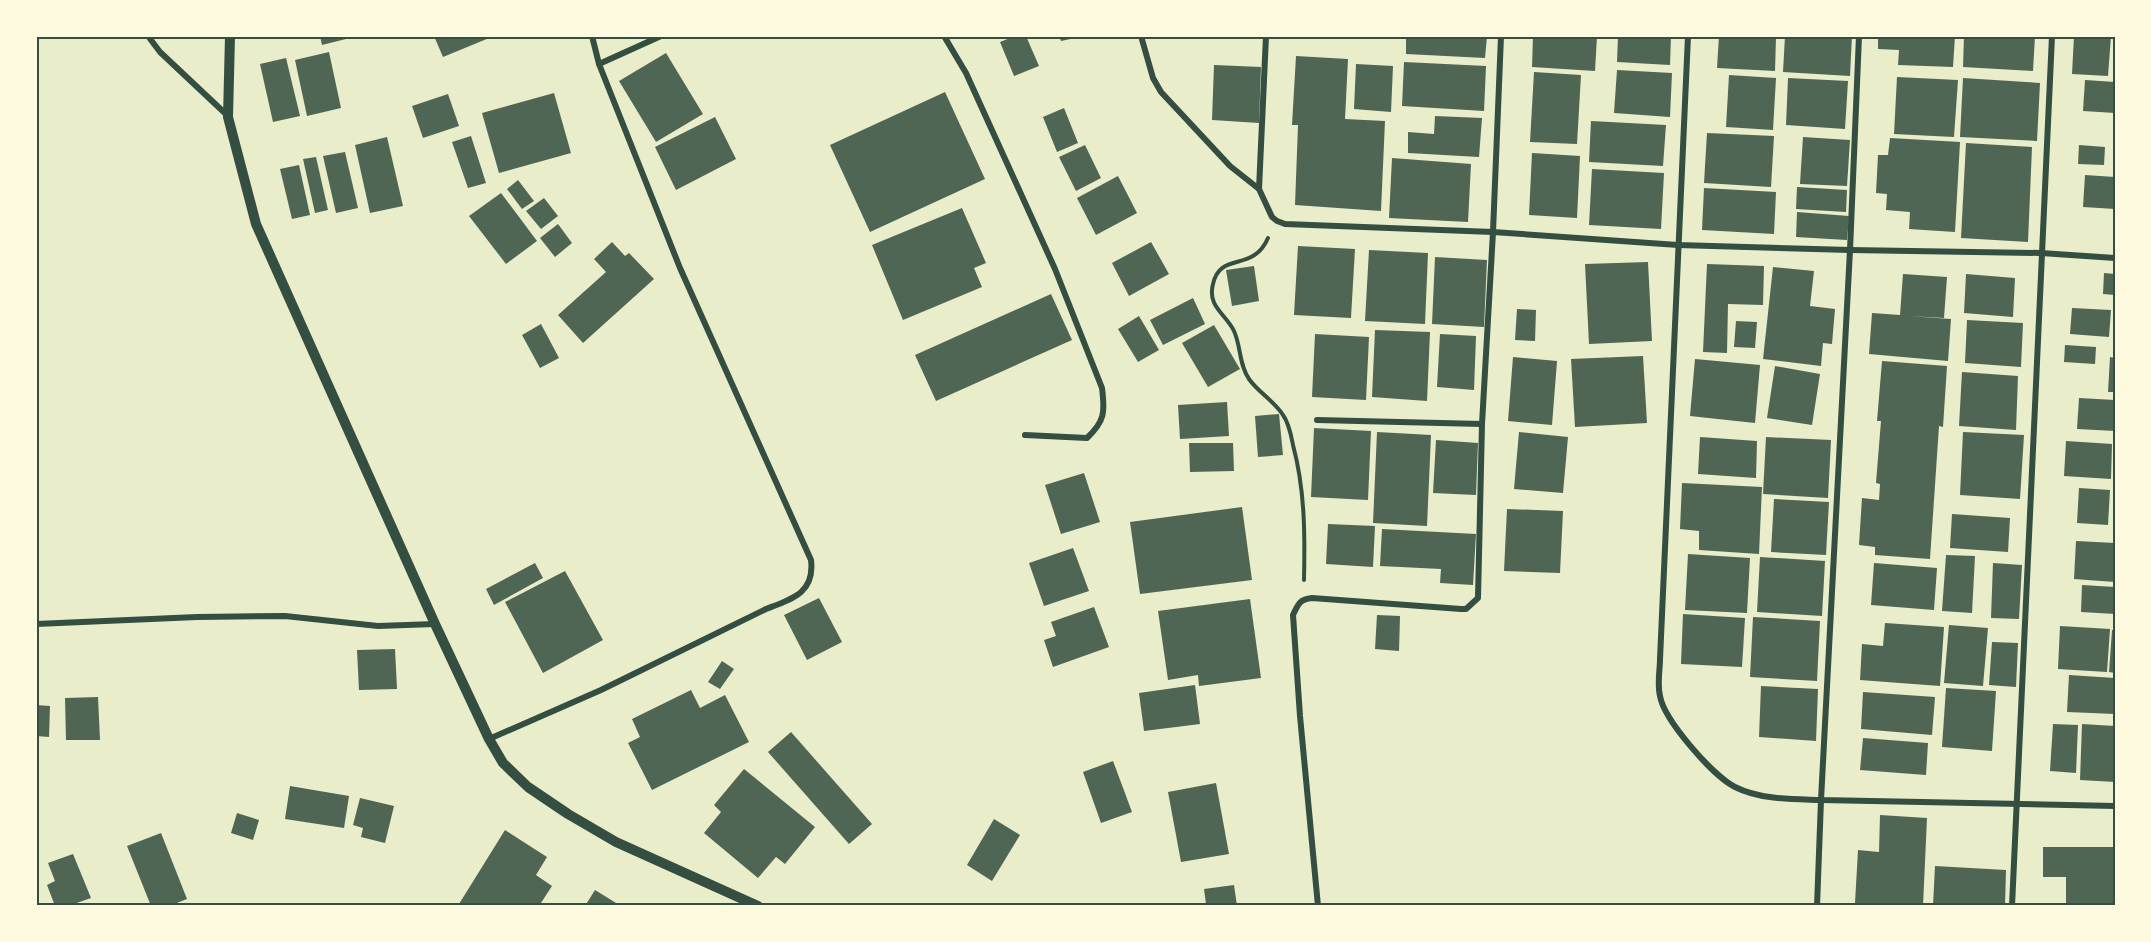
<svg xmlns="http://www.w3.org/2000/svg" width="2151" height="942" viewBox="0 0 2151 942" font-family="'Space Grotesk',sans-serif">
	<rect width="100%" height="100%" fill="#e9edc9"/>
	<g fill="#4f6655">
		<polygon points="320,36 354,36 354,37 322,45"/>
		<polygon points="434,36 494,36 443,57"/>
		<polygon points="1015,36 1026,36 1039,66 1014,76 1000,42"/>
		<polygon points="1059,36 1080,36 1080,37 1061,41"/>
		<polygon points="1406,36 1487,36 1485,58 1406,54"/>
		<polygon points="1533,36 1597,36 1595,71 1532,67"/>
		<polygon points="1618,36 1671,36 1670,65 1617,62"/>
		<polygon points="1719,36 1776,37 1775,71 1717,68"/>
		<polygon points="1785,36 1852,36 1850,76 1783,72"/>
		<polygon points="1878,36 1955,36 1953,67 1898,65 1899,50 1878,49"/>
		<polygon points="1964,36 2035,36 2033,71 1963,67"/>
		<polygon points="2074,36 2111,36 2108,76 2072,74"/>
		<polygon points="329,52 341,108 307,116 295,60"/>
		<polygon points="666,53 703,114 656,142 619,81"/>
		<polygon points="1296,56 1348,59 1345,119 1385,121 1381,211 1295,205 1298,125 1292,125"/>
		<polygon points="286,58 300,116 273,122 260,64"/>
		<polygon points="1404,62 1486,66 1484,111 1402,106"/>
		<polygon points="1356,64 1393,66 1391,112 1354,109"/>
		<polygon points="1214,65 1261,67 1259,123 1212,120"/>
		<polygon points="1617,70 1672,73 1670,117 1614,113"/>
		<polygon points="1534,72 1581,75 1577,144 1530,142"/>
		<polygon points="1729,75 1776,78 1773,130 1726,127"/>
		<polygon points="1897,77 1958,80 1954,137 1894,134"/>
		<polygon points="1788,78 1848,81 1845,129 1786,125"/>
		<polygon points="1963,78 2040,83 2037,141 1960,137"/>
		<polygon points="2085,80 2115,82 2115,113 2083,111"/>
		<polygon points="945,92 985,179 870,232 830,145"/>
		<polygon points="554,93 571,153 499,173 482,113"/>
		<polygon points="448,94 459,126 423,138 412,106"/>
		<polygon points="1064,108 1078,143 1057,152 1043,117"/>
		<polygon points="1435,116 1482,118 1479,157 1408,153 1408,132 1434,134"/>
		<polygon points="715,117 736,159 676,190 655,147"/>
		<polygon points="1591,121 1666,125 1663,166 1589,162"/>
		<polygon points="1707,133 1774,136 1771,187 1704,183"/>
		<polygon points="471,136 486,183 468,188 452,142"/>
		<polygon points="387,137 403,206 370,213 355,145"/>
		<polygon points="1803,137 1850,140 1847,186 1800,184"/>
		<polygon points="1890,138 1960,142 1955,232 1909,229 1910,212 1886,210 1887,194 1876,193 1878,155 1888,155"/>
		<polygon points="1966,143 2032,147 2028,242 1961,238"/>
		<polygon points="1085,145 1101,178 1076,191 1059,157"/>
		<polygon points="2079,145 2105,147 2104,165 2078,164"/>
		<polygon points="345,152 358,208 336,213 323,156"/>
		<polygon points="1532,153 1580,156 1577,218 1529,215"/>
		<polygon points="316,157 328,210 315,213 303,159"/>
		<polygon points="1392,158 1471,164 1468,222 1389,218"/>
		<polygon points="299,165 310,215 292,219 280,169"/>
		<polygon points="1592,169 1664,173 1661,229 1589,225"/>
		<polygon points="2085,175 2115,177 2115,209 2083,207"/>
		<polygon points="1118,176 1137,213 1096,235 1077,198"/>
		<polygon points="518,180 534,201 522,209 507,189"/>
		<polygon points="1797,187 1847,190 1846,212 1796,209"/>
		<polygon points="1704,188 1776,192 1774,234 1702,230"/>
		<polygon points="501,193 537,241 506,264 469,216"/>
		<polygon points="544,198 558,216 541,229 526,211"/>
		<polygon points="962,208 986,263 974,268 982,287 903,320 872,245"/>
		<polygon points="1797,212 1849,216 1847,240 1796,237"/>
		<polygon points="558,224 572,243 555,257 540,238"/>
		<polygon points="612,242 625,256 629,253 654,279 583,343 558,315 606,272 594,259"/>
		<polygon points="1151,242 1169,274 1129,296 1112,263"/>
		<polygon points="1298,246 1355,249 1351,318 1294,315"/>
		<polygon points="1369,250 1428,253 1425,324 1365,321"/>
		<polygon points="1435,257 1487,260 1484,327 1432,324"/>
		<polygon points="1648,262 1652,341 1589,344 1585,264"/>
		<polygon points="1707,264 1764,266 1763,305 1728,304 1727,353 1703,352"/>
		<polygon points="1254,266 1259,301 1232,306 1226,270"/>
		<polygon points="1773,267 1814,271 1810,306 1835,309 1832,344 1823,343 1821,366 1763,359"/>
		<polygon points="2104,273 2115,274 2115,295 2103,294"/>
		<polygon points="1903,274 1947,277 1944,318 1908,316 1951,319 1948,361 1869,354 1872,313 1900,315"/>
		<polygon points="1966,274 2015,278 2013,317 1964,313"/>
		<polygon points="1051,294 1072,340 936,401 915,355"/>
		<polygon points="1193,298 1205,324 1163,345 1150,320"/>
		<polygon points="2072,308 2111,310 2109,337 2070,334"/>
		<polygon points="1517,309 1536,310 1535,341 1515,340"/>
		<polygon points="1139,316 1159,350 1138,362 1118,329"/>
		<polygon points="1967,320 2023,323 2021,367 1965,363"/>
		<polygon points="1736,321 1757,322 1755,348 1734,347"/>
		<polygon points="541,324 559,358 540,368 522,335"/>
		<polygon points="1214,325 1240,369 1208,387 1182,343"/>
		<polygon points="1375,330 1430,332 1427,401 1372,397"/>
		<polygon points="1315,334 1369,337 1366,400 1312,397"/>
		<polygon points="1440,334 1476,336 1474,390 1437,387"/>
		<polygon points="2065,345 2096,347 2095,364 2064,362"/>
		<polygon points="1643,356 1647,423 1575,427 1571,359"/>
		<polygon points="1513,357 1557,361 1552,425 1508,421"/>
		<polygon points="2110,357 2115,358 2115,392 2108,392"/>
		<polygon points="1695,359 1760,365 1755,423 1690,416"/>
		<polygon points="1882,361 1947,366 1943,427 1939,426 1930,559 1875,555 1875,547 1859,545 1862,498 1879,500 1880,484 1876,483 1881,421 1877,421"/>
		<polygon points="1775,366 1820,374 1812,425 1767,418"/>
		<polygon points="1962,372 2018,376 2016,430 1959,426"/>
		<polygon points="2079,398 2115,400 2115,431 2077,429"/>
		<polygon points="1227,402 1229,436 1180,439 1178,405"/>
		<polygon points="1279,414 1283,455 1258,457 1255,416"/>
		<polygon points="1314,428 1371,431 1368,500 1311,497"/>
		<polygon points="1377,432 1431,435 1427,526 1373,523"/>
		<polygon points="1519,432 1568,437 1563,493 1514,489"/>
		<polygon points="1963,432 2024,435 2020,499 1960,495"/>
		<polygon points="1700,437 1757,441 1756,478 1698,474"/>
		<polygon points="1766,437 1831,440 1828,498 1763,494"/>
		<polygon points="1436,440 1478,443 1476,495 1433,493"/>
		<polygon points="2066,441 2112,444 2111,479 2064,476"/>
		<polygon points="1189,443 1233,443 1234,471 1190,472"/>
		<polygon points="1084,473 1100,522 1061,534 1045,485"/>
		<polygon points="1682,483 1762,487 1759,554 1699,550 1699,531 1680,529"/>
		<polygon points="2079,488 2110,490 2108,525 2077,523"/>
		<polygon points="1774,499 1829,502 1826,555 1771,552"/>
		<polygon points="1242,507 1252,580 1140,594 1130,522"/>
		<polygon points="1507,509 1563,511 1560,573 1504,571"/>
		<polygon points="1952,514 2010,518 2008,552 1950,548"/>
		<polygon points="1328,524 1375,526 1373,567 1326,564"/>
		<polygon points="1382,529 1476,534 1473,585 1440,583 1441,569 1380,566"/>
		<polygon points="2076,541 2115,543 2115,582 2074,579"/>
		<polygon points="1073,548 1089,591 1044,606 1029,563"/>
		<polygon points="1688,554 1750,558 1747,613 1685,610"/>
		<polygon points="1946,555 1975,556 1972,613 1942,611"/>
		<polygon points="1760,557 1825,561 1822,616 1757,612"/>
		<polygon points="535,563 543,578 494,605 486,589"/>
		<polygon points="1874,563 1937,568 1934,610 1871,605"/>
		<polygon points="1993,563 2022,565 2019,619 1991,618"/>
		<polygon points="565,571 603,640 543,673 505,602"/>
		<polygon points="2082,585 2115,587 2115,614 2081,612"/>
		<polygon points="819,598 842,642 807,660 784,615"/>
		<polygon points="1250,599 1261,678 1199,686 1198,675 1168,680 1158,611"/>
		<polygon points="1094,607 1109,647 1053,667 1044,640 1056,636 1051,622"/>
		<polygon points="1683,614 1745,618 1742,667 1681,664"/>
		<polygon points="1377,615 1400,616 1399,651 1375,649"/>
		<polygon points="1753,617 1820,621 1817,681 1750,677"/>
		<polygon points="1885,623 1944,627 1940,686 1860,680 1862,644 1883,646"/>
		<polygon points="1949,625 1988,628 1983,686 1944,683"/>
		<polygon points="2060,626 2110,629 2107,672 2058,669"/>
		<polygon points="2112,630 2115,630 2115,673 2109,672"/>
		<polygon points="1992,642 2018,643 2016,687 1989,685"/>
		<polygon points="395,649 397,689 359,690 357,650"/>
		<polygon points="722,661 734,669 720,689 708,682"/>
		<polygon points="2069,675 2115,678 2115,714 2067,712"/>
		<polygon points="1195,685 1200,724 1144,731 1139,693"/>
		<polygon points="1761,686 1818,689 1816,741 1759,737"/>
		<polygon points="1946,688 1996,691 1992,751 1942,747"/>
		<polygon points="691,690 700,708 725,695 749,742 652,790 628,743 640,737 632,719"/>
		<polygon points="1863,692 1935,697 1932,735 1861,729"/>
		<polygon points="98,697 100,740 66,740 65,698"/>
		<polygon points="36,705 50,706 49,737 36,736"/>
		<polygon points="2053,724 2078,725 2076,773 2050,771"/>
		<polygon points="2082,724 2115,726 2115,782 2080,780"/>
		<polygon points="791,732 872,824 849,844 768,752"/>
		<polygon points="1863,738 1928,743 1926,775 1860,770"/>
		<polygon points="1113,761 1132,812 1101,823 1083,772"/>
		<polygon points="744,769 815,827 785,864 776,857 758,878 704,833 721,812 714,805"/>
		<polygon points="1216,783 1229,854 1181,862 1168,792"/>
		<polygon points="290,786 349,796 344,828 285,819"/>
		<polygon points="360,798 394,806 385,843 361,837 363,828 353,825"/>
		<polygon points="237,813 259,820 253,840 231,833"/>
		<polygon points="1880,815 1927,818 1923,906 1855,903 1858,850 1879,852"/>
		<polygon points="994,819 1020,835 992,881 967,865"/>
		<polygon points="505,830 547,857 536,875 552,886 539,906 462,906 459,904"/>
		<polygon points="161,833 187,899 169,906 151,906 127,846"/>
		<polygon points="2043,847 2115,847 2115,903 2066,903 2066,877 2043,877"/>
		<polygon points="73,854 91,898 68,906 55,906 47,885 55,881 48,863"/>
		<polygon points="1935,866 2006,870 2005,906 1933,906"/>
		<polygon points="1234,885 1237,906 1200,906 1206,904 1204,889"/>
		<polygon points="595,890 621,906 585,906"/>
	</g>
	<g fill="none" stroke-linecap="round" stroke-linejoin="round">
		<path stroke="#344e41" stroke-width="4" d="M1268 238C1253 273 1220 251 1213 284 1207 307 1226 314 1234 331 1241 346 1239 365 1249 379 1258 392 1274 401 1283 415 1289 423 1291 435 1293 445 1305 490 1305 534 1304 580"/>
		<g stroke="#344e41" stroke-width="6">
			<polyline points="148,36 160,52 228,116"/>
			<polyline points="592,36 599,64"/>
			<path d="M944 36 966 73 1055 269 1102 388C1105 412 1105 421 1087 438L1025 435"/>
			<polyline points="1141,36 1153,78 1161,92 1230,166 1259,189"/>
			<polyline points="1266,36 1259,189 1272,217 1277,221 1285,224 1493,232 1678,245 1850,250 2041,253 2115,258"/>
			<path d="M1688 36 1660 659C1660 670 1657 684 1660 696 1664 720 1713 776 1735 787 1761 800 1793 799 1821 800L1817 906"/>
			<polyline points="1859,36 1850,250 1821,800 2115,806"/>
			<polyline points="1317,420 1482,424"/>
			<polyline points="36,624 197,617 285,616 378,626 435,624"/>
			<path d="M489 739 601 690 766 609C792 599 815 593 811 560L680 268 599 64 661 36"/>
			<path d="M1318 906 1300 716 1293 615C1298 604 1300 599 1312 598L1461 609H1466L1478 598 1482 424 1493 232 1501 36"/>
			<polyline points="2012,906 2052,36"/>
		</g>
		<polyline stroke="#344e41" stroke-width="10" points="230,36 228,117 256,224 435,624 489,739 503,763 528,787 568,814 616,842 758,906"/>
	</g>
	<rect width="2151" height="942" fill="none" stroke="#fefae0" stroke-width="75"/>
	<rect x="38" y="38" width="2076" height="866" fill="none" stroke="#344e41" stroke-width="2"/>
</svg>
